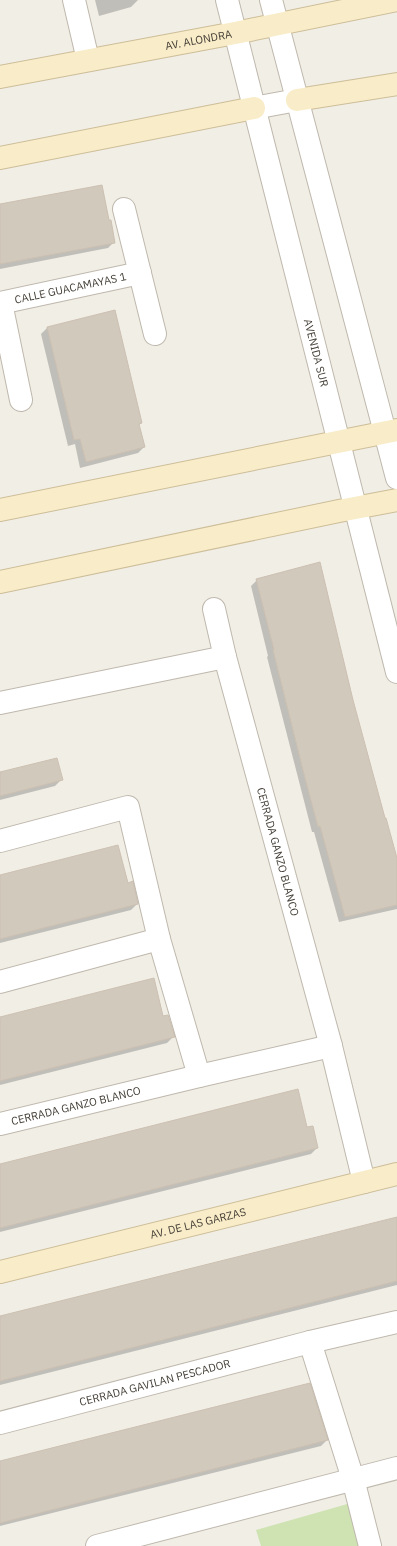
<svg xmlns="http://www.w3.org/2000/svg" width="397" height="1546" viewBox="0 0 397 1546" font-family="'IBM Plex Sans',sans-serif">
	<rect width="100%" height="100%" fill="#f1eee6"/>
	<polygon fill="#cee2b2" points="358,1501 371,1546 261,1546 256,1530"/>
	<g fill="#0003">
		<polygon points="95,0 138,0 131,7 99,16"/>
		<polygon points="0,205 114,242 108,248 0,269"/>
		<polygon points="47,328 141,423 138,426 144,447 138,453 80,468 75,444 68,446 41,334"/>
		<polygon points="257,580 397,872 397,909 339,922 314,832 312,832 267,657 268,656 251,586"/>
		<polygon points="0,773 61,780 55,786 0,800"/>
		<polygon points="0,875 127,884 137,904 131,910 0,943"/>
		<polygon points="163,1017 173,1037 167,1043 0,1085 0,1018"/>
		<polygon points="307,1129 317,1148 311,1154 0,1232 0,1165"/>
		<polygon points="397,1218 397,1285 0,1385 0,1318"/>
		<polygon points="327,1440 321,1446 0,1526 0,1462"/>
	</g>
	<g fill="#d2c9bd" stroke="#ccc0b1">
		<polygon points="102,185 109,220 111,220 115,243 0,264 0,204"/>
		<polygon points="115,310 142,423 139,424 145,447 86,462 80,439 74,440 47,327"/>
		<polygon points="320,562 353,700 385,818 386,818 397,858 397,905 345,917 320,826 318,827 305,778 273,650 274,650 256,579"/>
		<polygon points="57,758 63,780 0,796 0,772"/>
		<polygon points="118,845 128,883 133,881 138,904 0,939 0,875"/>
		<polygon points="154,978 163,1016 168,1015 175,1037 0,1081 0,1017"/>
		<polygon points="298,1089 307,1127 313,1126 318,1148 0,1228 0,1164"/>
		<polygon points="397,1217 397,1281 0,1381 0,1316"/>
		<polygon points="310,1383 328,1440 0,1523 0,1461"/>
	</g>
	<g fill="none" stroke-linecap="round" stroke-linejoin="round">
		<defs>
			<g id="minor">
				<polyline points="74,0 88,60"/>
				<polyline points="254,108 297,100"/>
				<polyline points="124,209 155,334"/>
				<path id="s1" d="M0 303 140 273"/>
				<polyline points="1,303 21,400"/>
				<path id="s2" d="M214 609 225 657 331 1046 364 1182"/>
				<polyline points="0,703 225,657"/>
				<polyline points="0,841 128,807 159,939 199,1076"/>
				<polyline points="0,982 159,939"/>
				<path id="s3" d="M0 1124 199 1076 331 1046"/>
				<polyline points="310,1342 353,1479 370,1546"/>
				<path id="s4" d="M0 1423 310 1342 397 1322"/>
				<polyline points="97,1546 397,1468"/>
			</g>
			<g id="tertiary">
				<path id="s5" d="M227 0 397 672"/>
				<polyline points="271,0 397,478"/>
			</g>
			<g id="secondary">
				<path id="s6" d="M0 77 235 33 397 0"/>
				<polyline points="297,100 397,84"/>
				<polyline points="0,158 254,108"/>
				<polyline points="0,510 397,430"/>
				<polyline points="0,582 339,511 397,500"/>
				<path id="s7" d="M0 1272 397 1174"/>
			</g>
		</defs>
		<use href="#minor" stroke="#bfb8ad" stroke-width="24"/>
		<use href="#tertiary" stroke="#bfb8ad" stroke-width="24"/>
		<use href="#secondary" stroke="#cdbe99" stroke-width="24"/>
		<use href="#minor" stroke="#fff" stroke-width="22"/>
		<use href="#tertiary" stroke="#fff" stroke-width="22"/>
		<use href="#secondary" stroke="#f9ecc8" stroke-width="22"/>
	</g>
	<g text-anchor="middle" stroke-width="3" stroke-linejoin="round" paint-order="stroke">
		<g font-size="11" fill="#433e36" stroke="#fff">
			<text dy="4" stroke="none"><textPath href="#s6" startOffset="202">AV. ALONDRA</textPath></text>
			<text dy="4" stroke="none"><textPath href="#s1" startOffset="72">CALLE GUACAMAYAS 1</textPath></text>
			<text dy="4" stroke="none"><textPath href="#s5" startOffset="364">AVENIDA SUR</textPath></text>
			<text dy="4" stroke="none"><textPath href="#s2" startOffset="251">CERRADA GANZO BLANCO</textPath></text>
			<text dy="4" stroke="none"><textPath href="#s3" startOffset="78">CERRADA GANZO BLANCO</textPath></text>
			<text dy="4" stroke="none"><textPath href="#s7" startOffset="204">AV. DE LAS GARZAS</textPath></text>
			<text dy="4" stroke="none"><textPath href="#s4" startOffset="160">CERRADA GAVILAN PESCADOR</textPath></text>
		</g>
	</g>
</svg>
